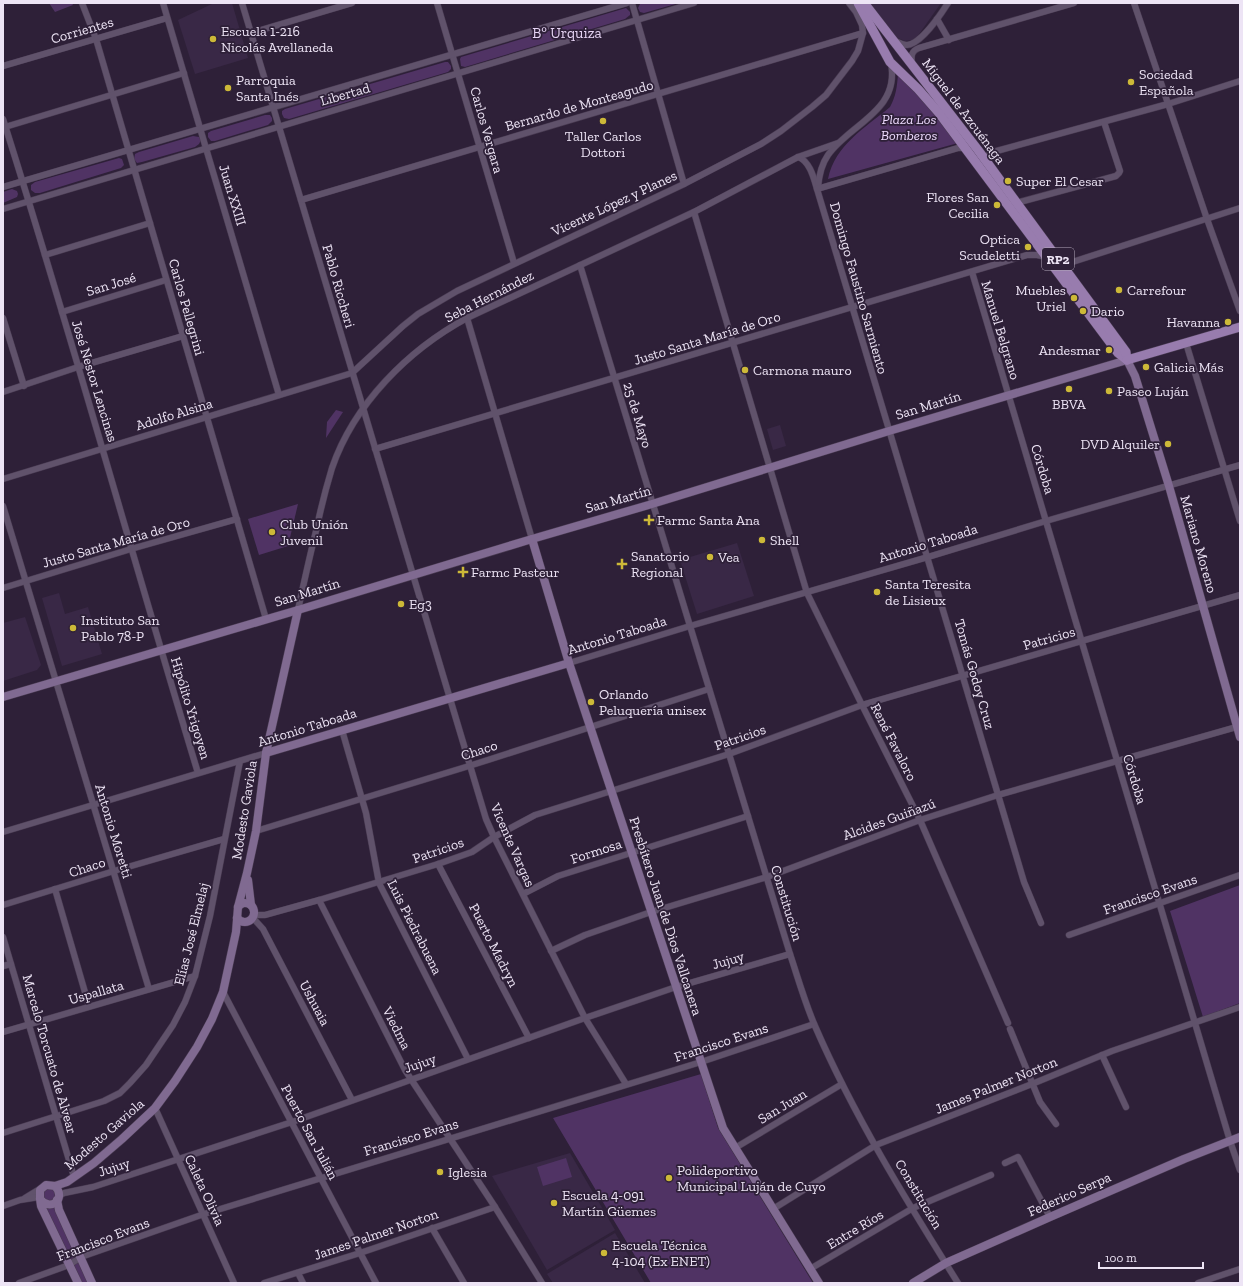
<svg xmlns="http://www.w3.org/2000/svg" width="1243" height="1286" viewBox="0 0 1243 1286" font-family="'Zilla Slab',serif">
	<rect width="100%" height="100%" fill="#2e2038"/>
	<g fill="#392846">
		<polygon points="214,3 232,3 248,58 195,74 178,20"/>
		<polygon points="870,3 941,3 917,37 912,40 905,41 895,37"/>
		<polygon points="780,425 786,446 773,450 767,429"/>
		<polygon points="737,543 754,596 697,614 680,560"/>
		<polygon points="59,593 65,614 88,607 102,654 62,666 42,598"/>
		<polygon points="25,617 41,665 37,670 3,681 3,623"/>
		<polygon points="570,1153 615,1230 547,1270 492,1176"/>
		<polygon points="615,1233 645,1283 553,1283 547,1274"/>
	</g>
	<g fill="#503364">
		<polygon points="49,3 72,3 73,5 55,12"/>
		<polygon points="642,3 679,3 644,13 640,12 638,8 640,4"/>
		<polygon points="626,8 630,12 630,15 625,19 465,67 461,66 460,59 461,57"/>
		<polygon points="445,62 448,62 451,66 451,69 448,72 289,119 284,118 282,114 282,111 285,109"/>
		<path d="M898 74 912 88 958 143 828 179C835 145 865 128 890 107 896 96 897 87 898 74Z"/>
		<polygon points="265,115 270,115 272,118 272,121 268,125 215,141 211,141 208,137 208,133 211,131"/>
		<polygon points="193,136 199,137 201,140 199,144 195,147 142,162 137,163 134,159 135,154 139,152"/>
		<polygon points="119,158 122,159 124,165 121,168 40,193 35,193 31,190 31,185 35,182"/>
		<polygon points="12,189 17,191 18,194 17,197 3,203 3,192"/>
		<polygon points="336,410 343,412 326,438 327,422"/>
		<polygon points="298,504 288,546 259,555 248,519"/>
		<polygon points="1240,885 1240,1003 1203,1017 1170,911"/>
		<polygon points="701,1074 718,1128 813,1283 651,1283 553,1118"/>
		<polygon points="566,1158 572,1177 543,1186 537,1167"/>
		<polygon points="52,1185 57,1201 92,1283 78,1283 41,1206 40,1190"/>
	</g>
	<g fill="none" stroke-linecap="round" stroke-linejoin="round">
		<defs>
			<g id="street">
				<polyline points="82,3 96,39 266,619"/>
				<polyline points="163,3 279,395"/>
				<polyline points="242,3 486,819 494,837 585,1018 626,1084"/>
				<polyline points="437,3 514,263"/>
				<polyline points="632,3 684,184"/>
				<polyline points="1134,3 1207,219 1240,311"/>
				<polyline points="937,19 949,40"/>
				<polyline points="251,33 352,3"/>
				<path d="M895 41C899 43 903 45 907 45 921 44 941 14 948 3"/>
				<path d="M912 64C911 56 911 51 919 48L1074 3"/>
				<polyline points="3,66 167,18"/>
				<path d="M3 119C72 336 132 556 198 773"/>
				<polyline points="5,127 184,73"/>
				<path d="M798 157C810 161 814 179 817 189 887 420 955 651 1024 882L1041 923"/>
				<polyline points="984,161 987,156 993,152 1168,104 1240,81"/>
				<polyline points="3,187 627,3"/>
				<path d="M818 187C819 176 821 165 828 155 851 123 900 111 891 63"/>
				<polyline points="817,189 958,148 966,148"/>
				<polyline points="301,200 863,33"/>
				<polyline points="1016,203 1116,176 1119,173 1120,171 1104,122"/>
				<polyline points="3,209 694,3"/>
				<polyline points="694,212 807,593 862,705 920,820 1008,1023"/>
				<polyline points="45,255 150,223"/>
				<path d="M580 265 790 954C798 978 805 1003 815 1026 854 1116 906 1200 958 1283"/>
				<polyline points="1060,266 1240,208"/>
				<polyline points="972,272 1230,1141 1240,1170"/>
				<polyline points="62,312 166,280"/>
				<polyline points="3,318 24,386"/>
				<polyline points="467,318 532,539"/>
				<polyline points="1186,343 1240,521"/>
				<polyline points="3,392 78,367 183,336"/>
				<polyline points="375,449 1027,255 1037,255 1047,257"/>
				<polyline points="3,479 352,373 403,326 418,314 457,291 684,184 761,144 781,131 812,107 826,95 852,61 858,51 863,33 862,25 856,12 849,3"/>
				<polyline points="3,506 149,989"/>
				<polyline points="3,588 131,549 237,519"/>
				<path d="M298 610C304 582 310 555 317 527 321 507 326 488 332 468 354 404 408 350 467 318L694 212 798 157 838 143"/>
				<polyline points="569,663 690,626 928,557 1046,521 1240,465"/>
				<polyline points="342,730 366,813 379,883 468,1059"/>
				<polyline points="256,831 469,766 709,689"/>
				<polyline points="3,832 266,753"/>
				<polyline points="438,864 529,1038"/>
				<polyline points="55,889 89,1006"/>
				<polyline points="523,894 558,876 748,816"/>
				<polyline points="319,900 405,1070 495,1207 542,1283"/>
				<polyline points="3,905 114,871 224,839"/>
				<polyline points="255,915 265,915 319,900 438,864 472,852 494,837 535,815 729,754 862,705 1240,595"/>
				<polyline points="253,918 263,929 352,1100"/>
				<polyline points="1069,935 1240,875"/>
				<polyline points="3,937 74,1177"/>
				<polyline points="551,951 585,935 651,912 767,877 920,820 998,795 1240,726"/>
				<polyline points="3,966 11,964"/>
				<polyline points="223,992 376,1283"/>
				<polyline points="1010,1029 1040,1102 1056,1124"/>
				<polyline points="3,1032 195,976"/>
				<polyline points="1102,1055 1126,1107"/>
				<polyline points="155,1108 234,1283"/>
				<polyline points="3,1133 104,1101 120,1093 130,1083 146,1065 173,1025 185,1002 195,976 210,916 240,761"/>
				<polyline points="735,1148 842,1084"/>
				<polyline points="1005,1163 1018,1157 1050,1217"/>
				<polyline points="59,1196 64,1193 93,1187 292,1122 585,1018 676,987 790,954"/>
				<polyline points="25,1198 43,1187"/>
				<polyline points="3,1206 20,1200 39,1197"/>
				<polyline points="773,1209 876,1145 1032,1084 1112,1051 1240,1007"/>
				<polyline points="432,1228 464,1283"/>
				<polyline points="810,1269 913,1208 991,1175"/>
				<polyline points="298,1273 303,1283"/>
				<polyline points="19,1283 69,1265 81,1257 204,1214 701,1062 814,1024"/>
				<polyline points="264,1283 360,1253 495,1207"/>
				<polyline points="1198,1283 1240,1269"/>
			</g>
			<g id="secondary">
				<polyline points="532,539 569,663 723,1128 819,1283"/>
				<polyline points="3,697 298,610 532,539 652,504 889,431 1127,360 1135,376 1169,486 1240,737"/>
				<polyline points="266,753 569,663"/>
				<polyline points="248,880 251,905"/>
				<path d="M237 918C247 929 260 915 251 905 246 902 242 902 238 907"/>
				<polyline points="55,1186 67,1182 94,1163 122,1139 155,1108 175,1081 197,1047 212,1019 223,992 236,932 238,907 247,873 256,831 266,753 298,610"/>
				<path d="M40 1199C50 1212 67 1199 55 1186L46 1185 40 1190V1199L41 1206 78 1283"/>
				<polyline points="57,1200 59,1210 92,1283"/>
				<polyline points="913,1283 946,1263 1050,1217 1184,1159 1240,1137"/>
			</g>
			<g id="primary">
				<polyline points="858,3 890,62 918,89 939,113 1118,353 1127,360"/>
				<polyline points="865,4 978,150 1126,352 1127,360"/>
				<polyline points="1127,360 1240,327"/>
			</g>
		</defs>
		<use href="#street" stroke="#493b52" stroke-width="7"/>
		<use href="#secondary" stroke="#493b52" stroke-width="9"/>
		<use href="#primary" stroke="#493b52" stroke-width="10"/>
		<use href="#street" stroke="#60526b" stroke-width="6"/>
		<use href="#secondary" stroke="#806a91" stroke-width="8"/>
		<use href="#primary" stroke="#987cae" stroke-width="9"/>
	</g>
	<g fill="#cdb938" stroke="#2e2038" stroke-width="1.5">
		<circle cx="213" cy="39" r="4"/>
		<circle cx="1131" cy="82" r="4"/>
		<circle cx="228" cy="88" r="4"/>
		<circle cx="603" cy="121" r="4"/>
		<circle cx="1008" cy="181" r="4"/>
		<circle cx="997" cy="205" r="4"/>
		<circle cx="1028" cy="247" r="4"/>
		<circle cx="1119" cy="290" r="4"/>
		<circle cx="1074" cy="298" r="4"/>
		<circle cx="1083" cy="311" r="4"/>
		<circle cx="1228" cy="322" r="4"/>
		<circle cx="1109" cy="350" r="4"/>
		<circle cx="1146" cy="367" r="4"/>
		<circle cx="745" cy="370" r="4"/>
		<circle cx="1069" cy="389" r="4"/>
		<circle cx="1109" cy="391" r="4"/>
		<circle cx="1168" cy="444" r="4"/>
		<path d="M647 514h4v4h4v4h-4v4h-4v-4h-4v-4h4z"/>
		<circle cx="272" cy="532" r="4"/>
		<circle cx="762" cy="540" r="4"/>
		<circle cx="710" cy="557" r="4"/>
		<path d="M620 558h4v4h4v4h-4v4h-4v-4h-4v-4h4z"/>
		<path d="M461 566h4v4h4v4h-4v4h-4v-4h-4v-4h4z"/>
		<circle cx="877" cy="592" r="4"/>
		<circle cx="401" cy="604" r="4"/>
		<circle cx="73" cy="628" r="4"/>
		<circle cx="591" cy="702" r="4"/>
		<circle cx="440" cy="1172" r="4"/>
		<circle cx="669" cy="1178" r="4"/>
		<circle cx="554" cy="1203" r="4"/>
		<circle cx="604" cy="1253" r="4"/>
	</g>
	<g text-anchor="middle" stroke-width="3.5" stroke-linejoin="round" paint-order="stroke">
		<rect fill="#2e2038" stroke="#b4a9bc" stroke-width="1" x="1042" y="248" width="32" height="22" rx="3"/>
		<g font-size="13" font-weight="bold" fill="#ede4f5">
			<text x="1058" y="264">RP2</text>
		</g>
		<g font-size="14" fill="#ede4f5" stroke="#2e2038">
			<text transform="translate(82 30) rotate(-16)" y="5">Corrientes</text>
			<text transform="translate(345 94) rotate(-16)" y="5">Libertad</text>
			<text transform="translate(579 105) rotate(-16)" y="5">Bernardo de Monteagudo</text>
			<text transform="translate(964 111) rotate(53)" y="5">Miguel de Azcuénaga</text>
			<text transform="translate(487 130) rotate(74)" y="5">Carlos Vergara</text>
			<text transform="translate(233 195) rotate(73)" y="5">Juan XXIII</text>
			<text transform="translate(614 203) rotate(-25)" y="5">Vicente López y Planes</text>
			<text transform="translate(111 284) rotate(-17)" y="5">San José</text>
			<text transform="translate(339 286) rotate(74)" y="5">Pablo Riccheri</text>
			<text transform="translate(859 288) rotate(74)" y="5">Domingo Faustino Sarmiento</text>
			<text transform="translate(489 296) rotate(-27)" y="5">Seba Hernández</text>
			<text transform="translate(187 307) rotate(74)" y="5">Carlos Pellegrini</text>
			<text transform="translate(1001 330) rotate(73)" y="5">Manuel Belgrano</text>
			<text transform="translate(707 338) rotate(-17)" y="5">Justo Santa María de Oro</text>
			<text transform="translate(95 381) rotate(73)" y="5">José Nestor Lencinas</text>
			<text transform="translate(928 405) rotate(-17)" y="5">San Martín</text>
			<text transform="translate(174 414) rotate(-17)" y="5">Adolfo Alsina</text>
			<text transform="translate(638 415) rotate(73)" y="5">25 de Mayo</text>
			<text transform="translate(1043 469) rotate(73)" y="5">Córdoba</text>
			<text transform="translate(618 499) rotate(-16)" y="5">San Martín</text>
			<text transform="translate(116 542) rotate(-16)" y="5">Justo Santa María de Oro</text>
			<text transform="translate(928 543) rotate(-17)" y="5">Antonio Taboada</text>
			<text transform="translate(1199 544) rotate(74)" y="5">Mariano Moreno</text>
			<text transform="translate(307 592) rotate(-17)" y="5">San Martín</text>
			<text transform="translate(617 635) rotate(-17)" y="5">Antonio Taboada</text>
			<text transform="translate(1049 638) rotate(-16)" y="5">Patricios</text>
			<text transform="translate(975 674) rotate(74)" y="5">Tomás Godoy Cruz</text>
			<text transform="translate(191 708) rotate(73)" y="5">Hipólito Yrigoyen</text>
			<text transform="translate(307 727) rotate(-17)" y="5">Antonio Taboada</text>
			<text transform="translate(740 737) rotate(-19)" y="5">Patricios</text>
			<text transform="translate(894 742) rotate(63)" y="5">René Favaloro</text>
			<text transform="translate(479 750) rotate(-18)" y="5">Chaco</text>
			<text transform="translate(1135 779) rotate(73)" y="5">Córdoba</text>
			<text transform="translate(244 810) rotate(-81)" y="5">Modesto Gaviola</text>
			<text transform="translate(889 819) rotate(-20)" y="5">Alcides Guiñazú</text>
			<text transform="translate(114 831) rotate(73)" y="5">Antonio Moretti</text>
			<text transform="translate(513 845) rotate(66)" y="5">Vicente Vargas</text>
			<text transform="translate(438 850) rotate(-19)" y="5">Patricios</text>
			<text transform="translate(596 851) rotate(-18)" y="5">Formosa</text>
			<text transform="translate(87 867) rotate(-18)" y="5">Chaco</text>
			<text transform="translate(1150 894) rotate(-19)" y="5">Francisco Evans</text>
			<text transform="translate(787 903) rotate(73)" y="5">Constitución</text>
			<text transform="translate(666 916) rotate(72)" y="5">Presbítero Juan de Dios Vallcanera</text>
			<text transform="translate(415 927) rotate(63)" y="5">Luis Piedrabuena</text>
			<text transform="translate(191 934) rotate(-76)" y="5">Elías José Elmelaj</text>
			<text transform="translate(494 945) rotate(63)" y="5">Puerto Madryn</text>
			<text transform="translate(728 960) rotate(-16)" y="5">Jujuy</text>
			<text transform="translate(96 992) rotate(-16)" y="5">Uspallata</text>
			<text transform="translate(315 1003) rotate(62)" y="5">Ushuaia</text>
			<text transform="translate(397 1028) rotate(63)" y="5">Viedma</text>
			<text transform="translate(721 1042) rotate(-18)" y="5">Francisco Evans</text>
			<text transform="translate(50 1054) rotate(74)" y="5">Marcelo Torcuato de Alvear</text>
			<text transform="translate(420 1063) rotate(-19)" y="5">Jujuy</text>
			<text transform="translate(996 1085) rotate(-22)" y="5">James Palmer Norton</text>
			<text transform="translate(782 1106) rotate(-31)" y="5">San Juan</text>
			<text transform="translate(310 1132) rotate(62)" y="5">Puerto San Julián</text>
			<text transform="translate(104 1134) rotate(-41)" y="5">Modesto Gaviola</text>
			<text transform="translate(411 1137) rotate(-17)" y="5">Francisco Evans</text>
			<text transform="translate(114 1167) rotate(-18)" y="5">Jujuy</text>
			<text transform="translate(205 1190) rotate(65)" y="5">Caleta Olivia</text>
			<text transform="translate(919 1194) rotate(59)" y="5">Constitución</text>
			<text transform="translate(1069 1194) rotate(-24)" y="5">Federico Serpa</text>
			<text transform="translate(855 1229) rotate(-31)" y="5">Entre Ríos</text>
			<text transform="translate(376 1234) rotate(-19)" y="5">James Palmer Norton</text>
			<text transform="translate(103 1239) rotate(-21)" y="5">Francisco Evans</text>
		</g>
		<g font-size="14" fill="#ede4f5" stroke="#2e2038" text-anchor="start">
			<text x="221" y="36">Escuela 1-216<tspan x="221" dy="16">Nicolás Avellaneda</tspan></text>
			<text x="1139" y="79">Sociedad<tspan x="1139" dy="16">Española</tspan></text>
			<text x="236" y="85">Parroquia<tspan x="236" dy="16">Santa Inés</tspan></text>
			<text x="603" y="141" text-anchor="middle">Taller Carlos<tspan x="603" dy="16">Dottori</tspan></text>
			<text x="1016" y="186">Super El Cesar</text>
			<text x="989" y="202" text-anchor="end">Flores San<tspan x="989" dy="16">Cecilia</tspan></text>
			<text x="1020" y="244" text-anchor="end">Optica<tspan x="1020" dy="16">Scudeletti</tspan></text>
			<text x="1066" y="295" text-anchor="end">Muebles<tspan x="1066" dy="16">Uriel</tspan></text>
			<text x="1127" y="295">Carrefour</text>
			<text x="1091" y="316">Dario</text>
			<text x="1220" y="327" text-anchor="end">Havanna</text>
			<text x="1101" y="355" text-anchor="end">Andesmar</text>
			<text x="1154" y="372">Galicia Más</text>
			<text x="753" y="375">Carmona mauro</text>
			<text x="1117" y="396">Paseo Luján</text>
			<text x="1069" y="409" text-anchor="middle">BBVA</text>
			<text x="1160" y="449" text-anchor="end">DVD Alquiler</text>
			<text x="657" y="525">Farmc Santa Ana</text>
			<text x="280" y="529">Club Unión<tspan x="280" dy="16">Juvenil</tspan></text>
			<text x="770" y="545">Shell</text>
			<text x="631" y="561">Sanatorio<tspan x="631" dy="16">Regional</tspan></text>
			<text x="718" y="562">Vea</text>
			<text x="471" y="577">Farmc Pasteur</text>
			<text x="885" y="589">Santa Teresita<tspan x="885" dy="16">de Lisieux</tspan></text>
			<text x="409" y="609">Eg3</text>
			<text x="81" y="625">Instituto San<tspan x="81" dy="16">Pablo 78-P</tspan></text>
			<text x="599" y="699">Orlando<tspan x="599" dy="16">Peluquería unisex</tspan></text>
			<text x="677" y="1175">Polideportivo<tspan x="677" dy="16">Municipal Luján de Cuyo</tspan></text>
			<text x="448" y="1177">Iglesia</text>
			<text x="562" y="1200">Escuela 4-091<tspan x="562" dy="16">Martín Güemes</tspan></text>
			<text x="612" y="1250">Escuela Técnica<tspan x="612" dy="16">4-104 (Ex ENET)</tspan></text>
		</g>
		<g font-size="14" font-style="italic" fill="#eedbfe" stroke="#2e2038">
			<text x="909" y="124">Plaza Los<tspan x="909" dy="16">Bomberos</tspan></text>
		</g>
		<g font-size="15" fill="#e7d5f5" stroke="#2e2038">
			<text x="567" y="38">Bº Urquiza</text>
		</g>
	</g>
	<rect width="1243" height="1286" fill="none" stroke="#ede4f5" stroke-width="8"/>
	<path d="M1099 1262v6h104v-6" fill="none" stroke="#ede4f5" stroke-width="2"/>
	<text x="1105" y="1262" font-size="12" fill="#ede4f5" stroke="#2e2038" stroke-width="3" paint-order="stroke">100 m</text>
</svg>
